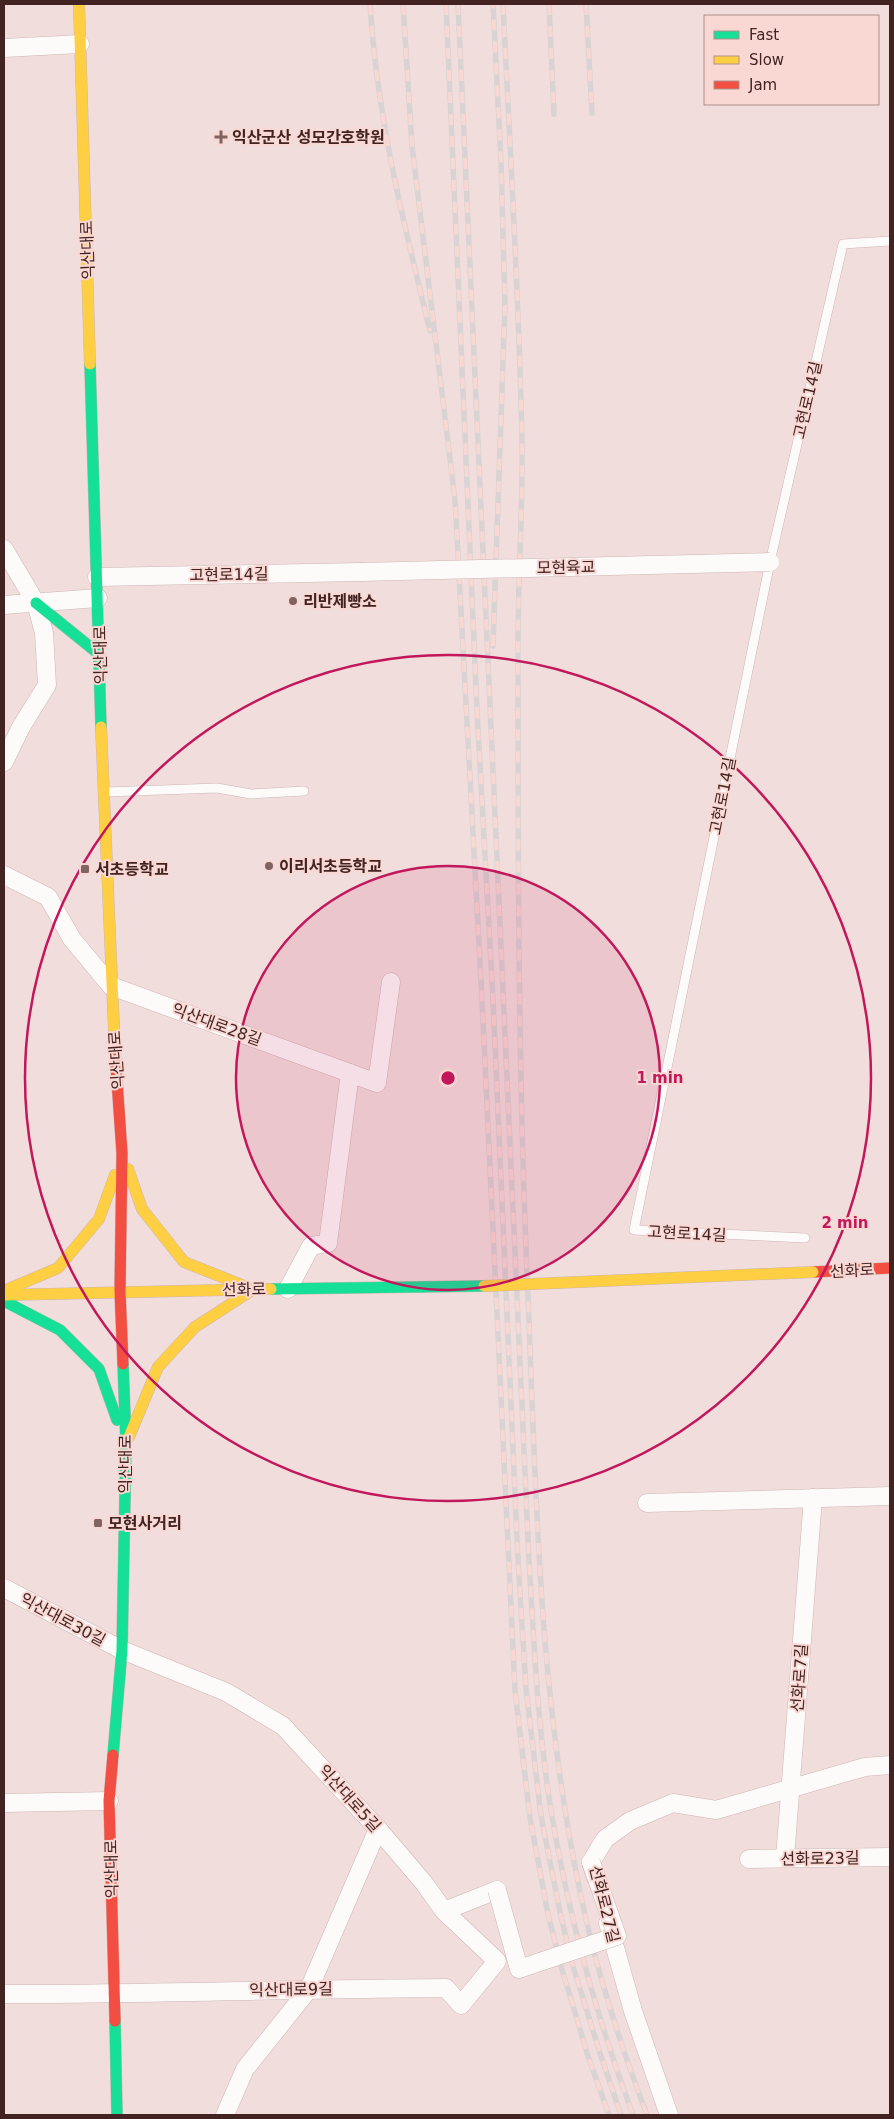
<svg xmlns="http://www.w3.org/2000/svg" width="894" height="2119" viewBox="0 0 894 2119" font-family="'DejaVu Sans','Noto Sans KR',sans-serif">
	<rect width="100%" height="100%" fill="#f1dedc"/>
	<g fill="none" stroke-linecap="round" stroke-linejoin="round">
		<defs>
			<g id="lane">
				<polyline points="106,792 217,788 251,794 304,791"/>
				<polyline points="805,1238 634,1230 770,562 843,244 890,241"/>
			</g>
			<g id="street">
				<polyline points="4,48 80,44"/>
				<polyline points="4,549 36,603 44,633 47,685 21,727 4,762"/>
				<polyline points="97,577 361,572"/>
				<polyline points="4,605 98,598"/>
				<polyline points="4,875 48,897 72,939 111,986 377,1083 391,982"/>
				<polyline points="288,1289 311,1246 328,1243 350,1073"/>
				<polyline points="647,1503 890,1496"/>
				<path d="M4 1588 122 1650 226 1692 283 1726 378 1829 424 1883 444 1911 497 1961 461 2005 446 1988C298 1989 151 1994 4 1994"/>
				<polyline points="4,1803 109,1801"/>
				<polyline points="785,1858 813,1498"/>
				<polyline points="749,1859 890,1857"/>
				<polyline points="595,1876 591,1862 605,1839 630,1821 673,1803 716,1810 865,1767 890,1765"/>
				<polyline points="444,1911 497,1890"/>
				<polyline points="608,1923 633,2011 669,2115"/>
				<polyline points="225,2115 245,2069 309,1989 378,1829"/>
			</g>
			<g id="fast">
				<polyline points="90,364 101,727"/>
				<polyline points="36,603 100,655"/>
				<polyline points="271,1289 484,1286"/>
				<polyline points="4,1301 60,1330 99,1369 117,1420"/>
				<polyline points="113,1755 122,1650 126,1443 123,1364"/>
				<polyline points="115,2021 117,2115"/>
			</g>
			<g id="slow">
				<polyline points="79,4 90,364"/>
				<polyline points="101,727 115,1052"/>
				<polyline points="128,1169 142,1209 184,1262 242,1285"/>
				<polyline points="6,1290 58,1268 99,1219 115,1175"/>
				<polyline points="4,1295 271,1289"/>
				<polyline points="129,1437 158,1367 195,1327 254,1289"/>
			</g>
			<g id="jam">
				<polyline points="115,1052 122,1153 120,1291 123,1364"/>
				<polyline points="813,1272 890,1268"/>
				<polyline points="113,1755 109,1801 115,2021"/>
			</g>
		</defs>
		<use href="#lane" stroke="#cdb5b3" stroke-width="10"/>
		<use href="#street" stroke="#cdb5b3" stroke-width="19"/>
		<use href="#fast" stroke="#cdb5b3" stroke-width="12"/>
		<use href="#slow" stroke="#cdb5b3" stroke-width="12"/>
		<use href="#jam" stroke="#cdb5b3" stroke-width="12"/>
		<use href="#lane" stroke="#fdfafa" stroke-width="9"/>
		<use href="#street" stroke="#fdfafa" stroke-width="18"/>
		<use href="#fast" stroke="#16e098" stroke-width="11"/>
		<use href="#slow" stroke="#ffcf43" stroke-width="11"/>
		<use href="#jam" stroke="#f24e42" stroke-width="11"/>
		<defs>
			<g id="rail">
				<path d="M370 4C377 117 403 221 430 331"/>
				<polyline points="403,4 412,146 455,500 482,1000 515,1690 530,1818 548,1914 561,1966 588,2056 609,2115"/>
				<polyline points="446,4 477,710 493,1000 518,1561 526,1688 541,1816 560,1912 572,1963 600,2053 621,2115"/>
				<path d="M458 4 529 1560C534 1645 538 1732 552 1816 569 1918 597 2018 633 2115"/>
				<path d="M503 4C510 149 519 295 522 441 523 509 518 576 518 644 518 861 518 1078 528 1295 536 1497 539 1703 582 1901 597 1973 621 2046 647 2115"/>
				<polyline points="549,4 554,114"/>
				<polyline points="586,4 592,113"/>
				<polyline points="493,646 505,305 501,163 493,4"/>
			</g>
		</defs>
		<use href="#rail" stroke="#d9d3d3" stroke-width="5.5"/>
		<use href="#rail" stroke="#f9d8d4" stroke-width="4" stroke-dasharray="11" stroke-linecap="butt"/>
		<defs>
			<g id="street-bridge">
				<polyline points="361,572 770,562"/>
				<polyline points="497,1890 519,1969 617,1936 591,1862"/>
			</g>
			<polyline id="slow-bridge" points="484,1286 813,1272"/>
		</defs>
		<use href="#street-bridge" stroke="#cdb5b3" stroke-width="19" stroke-linecap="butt"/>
		<use href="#slow-bridge" stroke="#cdb5b3" stroke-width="12" stroke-linecap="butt"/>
		<use href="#street-bridge" stroke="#fdfafa" stroke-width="18"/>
		<use href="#slow-bridge" stroke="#ffcf43" stroke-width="11"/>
	</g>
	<circle cx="448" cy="1078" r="212" fill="#c2185b" fill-opacity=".12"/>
	<g fill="none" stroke="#c2185b" stroke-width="2.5">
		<circle cx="448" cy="1078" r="212"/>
		<circle cx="448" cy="1078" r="423"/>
	</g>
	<g fill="#7f6462" stroke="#f9d8d4" stroke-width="2">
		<path d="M218.5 129.5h5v5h5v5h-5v5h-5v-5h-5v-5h5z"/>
		<circle cx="293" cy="601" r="5"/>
		<circle cx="269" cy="866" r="5"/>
		<rect x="80" y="864" width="10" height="10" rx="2.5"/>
		<rect x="93" y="1518" width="10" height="10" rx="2.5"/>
	</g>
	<g text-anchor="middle" stroke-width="4" stroke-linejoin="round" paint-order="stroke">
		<g font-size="16" font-weight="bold" fill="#422321" stroke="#f9d8d4" text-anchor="start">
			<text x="232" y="143">익산군산 성모간호학원</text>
			<text x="303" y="607">리반제빵소</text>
			<text x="279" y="872">이리서초등학교</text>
			<text x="95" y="875">서초등학교</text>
			<text x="108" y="1529">모현사거리</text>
		</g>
		<g font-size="16" fill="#422321" stroke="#f9d8d4">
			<text transform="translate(87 250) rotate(-92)" y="6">익산대로</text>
			<text transform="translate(807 400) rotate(-77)" y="6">고현로14길</text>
			<text transform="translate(566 567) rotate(-1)" y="6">모현육교</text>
			<text transform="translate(229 574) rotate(-1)" y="6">고현로14길</text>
			<text transform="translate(100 655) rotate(-91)" y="6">익산대로</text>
			<text transform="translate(722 796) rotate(-79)" y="6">고현로14길</text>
			<text transform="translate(217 1024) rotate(20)" y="6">익산대로28길</text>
			<text transform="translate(116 1060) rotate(-94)" y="6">익산대로</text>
			<text transform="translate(687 1233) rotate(3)" y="6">고현로14길</text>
			<text transform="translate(852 1270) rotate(-3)" y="6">선화로</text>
			<text transform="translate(244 1289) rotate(-1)" y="6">선화로</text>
			<text transform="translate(125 1464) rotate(-90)" y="6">익산대로</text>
			<text transform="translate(63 1619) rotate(28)" y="6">익산대로30길</text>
			<text transform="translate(799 1678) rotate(-86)" y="6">선화로7길</text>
			<text transform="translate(350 1798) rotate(48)" y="6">익산대로5길</text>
			<text transform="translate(820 1858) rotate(-1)" y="6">선화로23길</text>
			<text transform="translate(111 1869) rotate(-91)" y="6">익산대로</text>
			<text transform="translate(605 1904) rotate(76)" y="6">선화로27길</text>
			<text transform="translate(291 1989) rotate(-1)" y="6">익산대로9길</text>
		</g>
	</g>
	<circle cx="448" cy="1078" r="8" fill="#c2185b" stroke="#f9d8d4" stroke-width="2.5"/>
	<g font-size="15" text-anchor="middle" font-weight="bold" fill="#c2185b" stroke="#f9d8d4" stroke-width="4" stroke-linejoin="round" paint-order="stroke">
		<text x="660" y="1083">1 min</text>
		<text x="845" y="1228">2 min</text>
	</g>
	<rect width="894" height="2119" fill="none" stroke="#422321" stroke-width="10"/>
	<rect x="704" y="15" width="175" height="90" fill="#f9d8d4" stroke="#b0908c"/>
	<rect x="714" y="31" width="25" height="8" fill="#16e098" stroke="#b0908c"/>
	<text x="749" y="40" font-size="15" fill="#422321">Fast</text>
	<rect x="714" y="56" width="25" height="8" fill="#ffcf43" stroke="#b0908c"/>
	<text x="749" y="65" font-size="15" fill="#422321">Slow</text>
	<rect x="714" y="81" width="25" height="8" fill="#f24e42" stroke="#b0908c"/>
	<text x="749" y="90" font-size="15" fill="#422321">Jam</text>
</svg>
